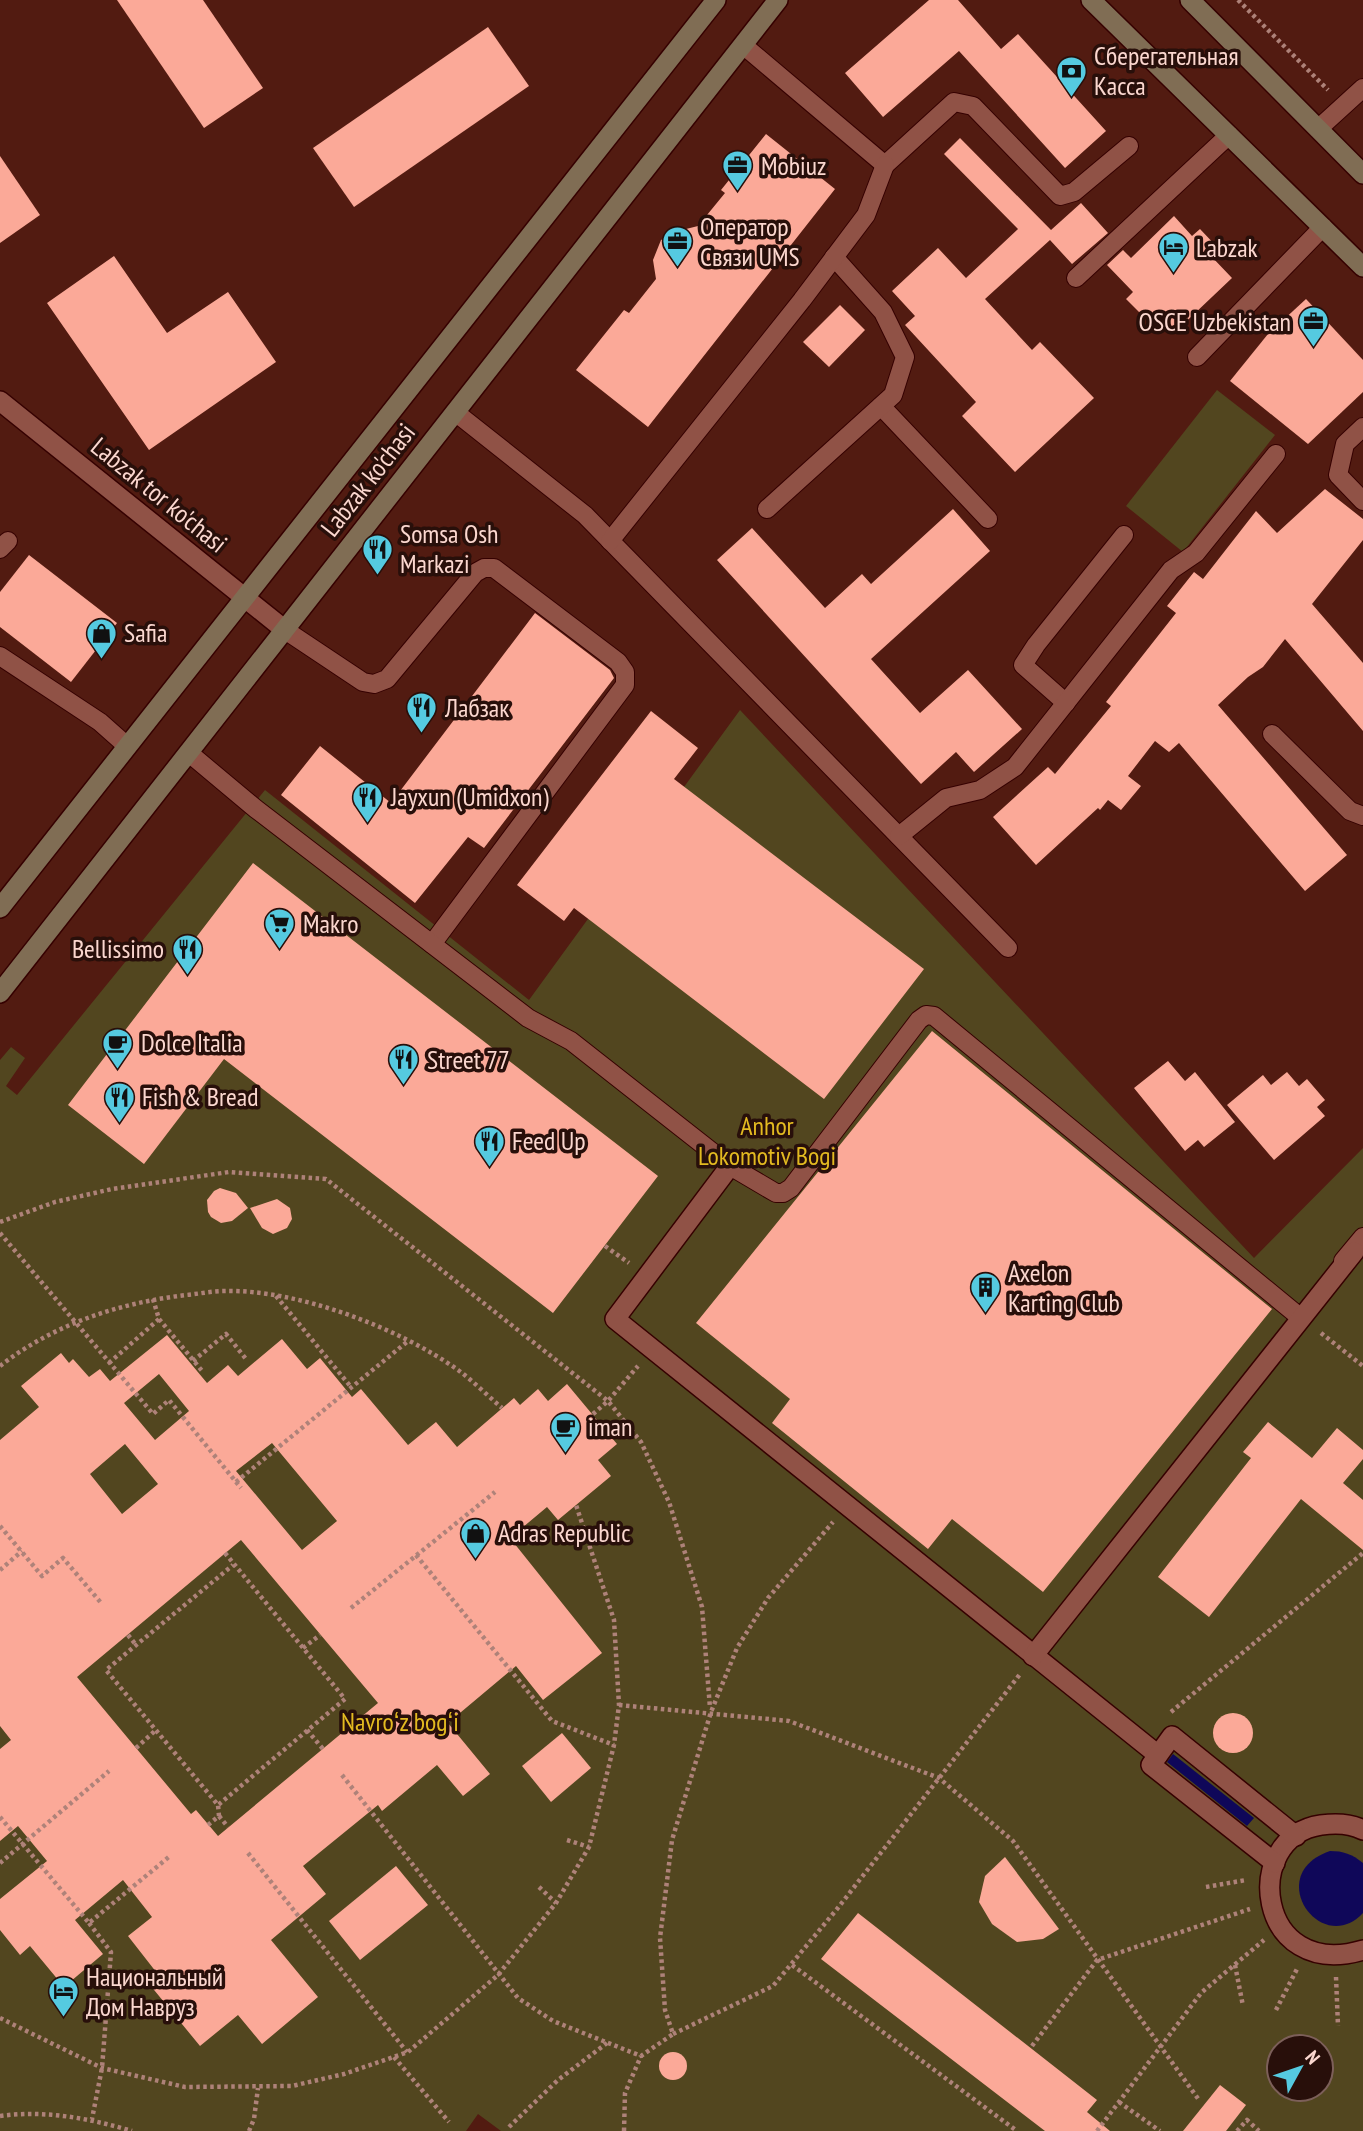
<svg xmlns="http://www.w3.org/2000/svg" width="1363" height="2131" viewBox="0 0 1363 2131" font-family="'PT Sans Narrow',sans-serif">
	<rect width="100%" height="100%" fill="#521b11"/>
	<g fill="#52461f" fill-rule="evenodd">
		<polygon points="1217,390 1275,435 1183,552 1126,506"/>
		<path d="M740 710 1254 1258 1363 1148V2131H501L478 2114 466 2131H0V1060L11 1047 25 1058 6 1086 17 1095 265 790 529 1000ZM1279 2047H1321V2089H1279Z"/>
	</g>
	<g fill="#0f0759">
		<polygon points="1173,1754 1254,1818 1247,1826 1167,1762"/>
		<path d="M1330 1851C1343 1851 1352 1854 1363 1863V1913C1321 1958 1262 1874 1330 1851Z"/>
	</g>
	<g fill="#fba998" fill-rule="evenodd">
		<polygon points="117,0 203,0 263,88 204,128"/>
		<polygon points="929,0 958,0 1001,49 1018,34 1106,131 1065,168 959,51 883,117 845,73"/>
		<polygon points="488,27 529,86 354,207 313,148"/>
		<polygon points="766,134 835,189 648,427 576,370 624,310 629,313 656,279 653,260 661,240 678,231 698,226 725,193 721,190"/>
		<polygon points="960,138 1051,230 1081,203 1108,233 1072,264 1050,240 985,299 1032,350 1040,342 1094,398 1015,472 962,416 976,402 905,325 915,316 892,291 938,248 966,278 1018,229 944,154"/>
		<polygon points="0,156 40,215 0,243"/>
		<polygon points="1174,216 1192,236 1200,229 1219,249 1211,256 1232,278 1173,334 1153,313 1146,319 1126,299 1133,292 1107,265 1123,250 1131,258"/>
		<polygon points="114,256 167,333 228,292 276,362 149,450 47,303"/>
		<polygon points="1306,299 1363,360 1363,392 1308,444 1230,381 1268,334"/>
		<polygon points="840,305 865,330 829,367 803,342"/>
		<polygon points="1325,489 1363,519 1363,540 1312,604 1363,663 1363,731 1285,639 1263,667 1248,677 1218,705 1347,855 1305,891 1179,743 1169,752 1155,741 1128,776 1141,786 1121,810 1108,800 1100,810 1098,808 1036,865 993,817 1048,767 1055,774 1111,706 1106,702 1176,613 1167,606 1194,572 1203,579 1256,511 1277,533"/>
		<polygon points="953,509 990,551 871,659 920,713 968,670 1022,729 974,772 956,752 921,784 717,560 752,528 825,608 862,574 871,584"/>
		<polygon points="29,555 117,623 71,682 0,627 0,592"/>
		<polygon points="535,613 610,670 614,678 484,848 468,837 415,903 281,795 320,746 391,803"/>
		<polygon points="651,711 698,748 674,779 924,969 824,1099 574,908 564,921 517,885"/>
		<polygon points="253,863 658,1176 553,1313 224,1059 144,1164 68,1105"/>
		<polygon points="932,1031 1272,1309 1043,1592 952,1519 928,1549 772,1423 790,1399 696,1323"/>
		<polygon points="1168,1061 1185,1081 1195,1072 1235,1122 1204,1147 1198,1140 1185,1151 1134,1088"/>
		<polygon points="1287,1072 1299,1086 1307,1079 1325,1100 1317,1107 1325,1116 1274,1160 1227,1105 1263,1075 1271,1085"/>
		<polygon points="220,1188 236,1193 248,1208 232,1221 221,1223 211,1217 208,1212 207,1200 214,1191"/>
		<polygon points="277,1199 290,1208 292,1219 287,1228 273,1234 262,1228 250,1208"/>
		<path d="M167 1335 207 1383 228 1365 238 1376 282 1339 307 1369 320 1358 352 1397 361 1389 408 1445 436 1422 457 1447 514 1398 520 1405 538 1389 548 1401 567 1384 617 1444 598 1460 611 1476 558 1520 547 1507 510 1538 602 1653 543 1700 516 1666 448 1723 490 1774 463 1796 437 1765 382 1811 378 1805 303 1866 326 1894 271 1940 318 1997 262 2044 238 2015 200 2046 150 1985 160 1977 128 1936 152 1917 123 1880 75 1920 103 1954 64 1987 30 1946 20 1955 0 1930V1899L47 1861 18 1826 0 1841V1749L11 1740 0 1726V1440L39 1407 21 1386 61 1353 69 1363 73 1359 89 1377 100 1369 110 1381ZM159 1374 189 1411 155 1440 124 1403ZM272 1443 337 1521 302 1550 236 1471ZM125 1444 158 1484 122 1514 90 1474ZM241 1540 378 1703 218 1836 196 1810 191 1814 77 1677Z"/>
		<polygon points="1268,1422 1312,1458 1337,1428 1363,1450 1363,1459 1343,1483 1363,1500 1363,1550 1301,1499 1209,1617 1158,1577 1251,1458 1243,1452"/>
		<circle cx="1233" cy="1733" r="20"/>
		<polygon points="562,1733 591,1768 551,1802 522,1766"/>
		<polygon points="1005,1857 1059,1929 1043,1939 1017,1942 992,1924 979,1902 985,1876"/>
		<polygon points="396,1866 428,1905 360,1960 329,1921"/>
		<polygon points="858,1913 1097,2100 1087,2112 1110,2131 1045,2131 821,1959"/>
		<circle cx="673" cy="2066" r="14"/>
		<polygon points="1220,2085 1246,2105 1226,2131 1183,2131"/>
	</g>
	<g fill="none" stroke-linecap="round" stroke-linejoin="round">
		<defs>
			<g id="service">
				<polyline points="743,45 885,165 954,102 973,106 1060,196 1074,192 1129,146"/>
				<polyline points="1318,129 1363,88"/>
				<polyline points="1076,278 1229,135"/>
				<polyline points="1197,357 1323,227"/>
				<polyline points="881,406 988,519"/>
				<polyline points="455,412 585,515 1008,948"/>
				<polyline points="1363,427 1345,444 1338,475 1363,501"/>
				<polyline points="767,509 893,395 905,357 883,312 834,257"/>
				<polyline points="610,541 802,300 866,215 885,165"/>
				<polyline points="0,549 8,541"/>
				<polyline points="285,630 363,682 374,684 387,679 475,573 484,568 494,568 618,662 625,672 625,685 432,944"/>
				<polyline points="0,656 100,722 127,746"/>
				<polyline points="1066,703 1023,665 1036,645 1124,535"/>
				<polyline points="1272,734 1350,811 1363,816"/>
				<polyline points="189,753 256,809 528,1018 571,1041 730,1166 776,1193 783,1193 791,1188 919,1020 926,1015 934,1016 1301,1318"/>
				<polyline points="899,836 946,798 980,790 1015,767 1171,570 1196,553 1276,454"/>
				<polyline points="1343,1261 1363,1237"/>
			</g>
			<g id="pedestrian">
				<polyline points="730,1166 615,1319 1158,1755"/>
				<polyline points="1033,1656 1354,1252"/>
				<path d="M1363 1830C1350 1823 1335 1823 1321 1825 1240 1837 1256 1982 1363 1950"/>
				<polyline points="1275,1863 1151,1765 1172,1736 1296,1836"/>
			</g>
			<polyline id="minor" points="0,401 285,630"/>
			<g id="secondary">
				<polyline points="1091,0 1363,267"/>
				<polyline points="1190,0 1363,174"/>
				<polyline points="0,908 716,0"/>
				<polyline points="0,993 778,0"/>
			</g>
		</defs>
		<use href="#service" stroke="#350000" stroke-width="20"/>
		<use href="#pedestrian" stroke="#350000" stroke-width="22"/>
		<use href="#minor" stroke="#350000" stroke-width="22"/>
		<use href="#secondary" stroke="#350000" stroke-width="22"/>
		<g stroke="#ae8279" stroke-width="4.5" stroke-dasharray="3.5 3.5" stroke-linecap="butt">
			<polyline points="1238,0 1328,90"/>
			<polyline points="0,1222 55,1202 112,1189 229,1172 326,1179 608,1401 641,1442 669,1502 702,1607 710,1708"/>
			<polyline points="0,1233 153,1414 169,1400 241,1488"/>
			<polyline points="605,1246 629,1263"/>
			<polyline points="276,1296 351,1387"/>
			<polyline points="153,1299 159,1319 203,1372"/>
			<polyline points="1321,1333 1363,1366"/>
			<polyline points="193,1361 226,1334 246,1359"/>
			<polyline points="109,1363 159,1319"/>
			<path d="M0 1366C54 1324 119 1303 186 1295 199 1294 211 1291 224 1291 297 1289 399 1328 458 1370 473 1381 488 1396 502 1408"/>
			<polyline points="593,1414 608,1401 638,1366"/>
			<polyline points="236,1482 408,1341"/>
			<polyline points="0,1526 42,1576 63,1558 102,1604"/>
			<polyline points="225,1553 345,1699 218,1805 106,1670 233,1565"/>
			<polyline points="416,1555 552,1721 614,1745"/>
			<polyline points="0,1570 22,1551"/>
			<polyline points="351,1608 495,1492"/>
			<polyline points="128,1635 136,1645"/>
			<polyline points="303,1648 320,1635"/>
			<polyline points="619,1705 789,1721 939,1778 1013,1841 1199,2100"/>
			<polyline points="1171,1712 1363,1553"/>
			<polyline points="307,1730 323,1749"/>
			<polyline points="136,1748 156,1730"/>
			<polyline points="342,1775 518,1998 553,2021 641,2056 673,2034 665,2010 660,1938 672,1840 711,1712 737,1648 768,1598 833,1522"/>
			<polyline points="219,1816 228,1827"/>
			<polyline points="0,1817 89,1923 170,1856"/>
			<polyline points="208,1825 219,1816 218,1805"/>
			<polyline points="567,1840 589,1847"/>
			<polyline points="248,1853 407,2052"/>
			<polyline points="0,1863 109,1771"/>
			<polyline points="539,1887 556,1903"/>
			<polyline points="1206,1887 1246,1880"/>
			<polyline points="89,1923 111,1952 102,2068 92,2119"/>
			<polyline points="792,1965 1017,2131"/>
			<polyline points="1235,1965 1243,2006"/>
			<polyline points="1336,1977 1338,2026"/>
			<polyline points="1276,2010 1298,1967"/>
			<polyline points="0,2018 102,2068 185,2087 292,2086 344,2074 408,2052 498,1975 556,1903 589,1847 614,1745 619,1705 614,1620 576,1505"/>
			<polyline points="673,2034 773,1986 837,1909 1021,1673"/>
			<polyline points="1032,2046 1097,1960 1250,1909"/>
			<polyline points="394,2057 449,2122"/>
			<polyline points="1119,2102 1160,2131"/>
			<path d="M0 2116C45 2110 88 2118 132 2131"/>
			<polyline points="509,2127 558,2080 607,2043"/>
			<polyline points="249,2131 254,2119 258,2088"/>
			<polyline points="624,2131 625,2093 641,2056"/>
			<polyline points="1097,2131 1201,1993 1264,1940"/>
			<polyline points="1237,2131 1247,2120 1259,2131"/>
		</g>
		<use href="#service" stroke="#905246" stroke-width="18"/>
		<use href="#pedestrian" stroke="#905246" stroke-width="19"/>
		<use href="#minor" stroke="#905246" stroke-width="19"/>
		<use href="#secondary" stroke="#806d54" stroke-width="19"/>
	</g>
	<defs>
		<symbol id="bank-pin" viewBox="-11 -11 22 30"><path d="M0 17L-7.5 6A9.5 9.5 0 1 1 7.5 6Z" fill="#55cae0" stroke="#280f0a"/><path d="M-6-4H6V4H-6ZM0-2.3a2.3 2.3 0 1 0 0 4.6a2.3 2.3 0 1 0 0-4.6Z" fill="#111"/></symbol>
		<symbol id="office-pin" viewBox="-11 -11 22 30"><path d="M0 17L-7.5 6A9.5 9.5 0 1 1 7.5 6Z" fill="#55cae0" stroke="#280f0a"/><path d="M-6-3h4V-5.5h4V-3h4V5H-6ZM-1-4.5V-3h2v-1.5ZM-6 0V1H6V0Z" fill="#111"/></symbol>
		<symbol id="hotel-pin" viewBox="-11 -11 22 30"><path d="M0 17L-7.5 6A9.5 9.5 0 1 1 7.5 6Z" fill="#55cae0" stroke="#280f0a"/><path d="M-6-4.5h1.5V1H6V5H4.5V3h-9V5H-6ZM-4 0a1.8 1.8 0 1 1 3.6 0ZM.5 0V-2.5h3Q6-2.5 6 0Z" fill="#111"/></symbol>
		<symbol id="restaurant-pin" viewBox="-11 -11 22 30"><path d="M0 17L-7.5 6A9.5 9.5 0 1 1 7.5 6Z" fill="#55cae0" stroke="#280f0a"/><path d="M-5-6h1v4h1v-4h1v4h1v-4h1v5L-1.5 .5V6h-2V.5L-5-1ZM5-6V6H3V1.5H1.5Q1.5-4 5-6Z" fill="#111"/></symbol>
		<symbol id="shop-pin" viewBox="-11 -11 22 30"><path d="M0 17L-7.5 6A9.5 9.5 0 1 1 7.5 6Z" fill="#55cae0" stroke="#280f0a"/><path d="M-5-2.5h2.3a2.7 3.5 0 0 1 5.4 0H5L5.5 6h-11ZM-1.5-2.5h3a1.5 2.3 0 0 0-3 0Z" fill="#111"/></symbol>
		<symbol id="supermarket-pin" viewBox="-11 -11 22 30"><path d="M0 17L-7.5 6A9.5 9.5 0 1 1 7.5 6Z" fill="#55cae0" stroke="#280f0a"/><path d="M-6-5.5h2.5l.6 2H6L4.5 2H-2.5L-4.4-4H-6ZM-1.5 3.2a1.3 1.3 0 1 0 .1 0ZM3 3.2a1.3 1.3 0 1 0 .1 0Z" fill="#111"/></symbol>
		<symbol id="cafe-pin" viewBox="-11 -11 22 30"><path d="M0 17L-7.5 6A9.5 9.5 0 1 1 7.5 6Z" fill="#55cae0" stroke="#280f0a"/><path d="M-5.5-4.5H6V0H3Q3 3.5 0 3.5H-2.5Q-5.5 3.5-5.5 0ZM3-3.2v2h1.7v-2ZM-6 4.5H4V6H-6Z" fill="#111"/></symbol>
		<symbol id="building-pin" viewBox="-11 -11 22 30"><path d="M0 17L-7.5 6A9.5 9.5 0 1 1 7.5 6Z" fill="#55cae0" stroke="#280f0a"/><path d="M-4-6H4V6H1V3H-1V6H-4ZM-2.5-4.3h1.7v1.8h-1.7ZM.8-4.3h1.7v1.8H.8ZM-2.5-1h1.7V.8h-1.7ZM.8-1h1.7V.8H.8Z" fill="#111"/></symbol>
	</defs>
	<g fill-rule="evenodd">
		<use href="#bank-pin" x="1054" y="54" width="35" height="47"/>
		<use href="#office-pin" x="720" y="148" width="35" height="47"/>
		<use href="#office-pin" x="660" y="224" width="35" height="47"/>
		<use href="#hotel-pin" x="1156" y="230" width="35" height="47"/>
		<use href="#office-pin" x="1296" y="304" width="35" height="47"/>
		<use href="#restaurant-pin" x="360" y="532" width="35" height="47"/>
		<use href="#shop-pin" x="84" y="616" width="35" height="47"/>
		<use href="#restaurant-pin" x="404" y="690" width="35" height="47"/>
		<use href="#restaurant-pin" x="350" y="780" width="35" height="47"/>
		<use href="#supermarket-pin" x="262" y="906" width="35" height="47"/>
		<use href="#restaurant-pin" x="170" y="932" width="35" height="47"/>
		<use href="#cafe-pin" x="100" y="1026" width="35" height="47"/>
		<use href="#restaurant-pin" x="386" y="1042" width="35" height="47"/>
		<use href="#restaurant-pin" x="102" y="1080" width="35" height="47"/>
		<use href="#restaurant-pin" x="472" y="1124" width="35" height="47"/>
		<use href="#building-pin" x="968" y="1270" width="35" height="47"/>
		<use href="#cafe-pin" x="548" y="1410" width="35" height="47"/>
		<use href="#shop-pin" x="458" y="1516" width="35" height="47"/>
		<use href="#hotel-pin" x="46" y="1974" width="35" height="47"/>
	</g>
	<g text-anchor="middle" stroke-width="7" stroke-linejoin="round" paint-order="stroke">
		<g font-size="26" fill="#fbd7cf" stroke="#280f0a" text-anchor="start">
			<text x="1094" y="65">Сберегательная<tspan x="1094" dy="30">Касса</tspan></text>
			<text x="761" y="175">Mobiuz</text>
			<text x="700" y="236">Оператор<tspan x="700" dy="30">Связи UMS</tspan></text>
			<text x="1196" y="257">Labzak</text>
			<text x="1291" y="331" text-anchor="end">OSCE Uzbekistan</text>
			<text x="400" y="543">Somsa Osh<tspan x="400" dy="30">Markazi</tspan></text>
			<text x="124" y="642">Safia</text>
			<text x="445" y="717">Лабзак</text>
			<text x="391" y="806">Jayxun (Umidxon)</text>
			<text x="303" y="933">Makro</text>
			<text x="164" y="958" text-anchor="end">Bellissimo</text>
			<text x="141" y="1052">Dolce Italia</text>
			<text x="427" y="1069">Street 77</text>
			<text x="142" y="1106">Fish &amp; Bread</text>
			<text x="512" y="1150">Feed Up</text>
			<text x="1008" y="1282">Axelon<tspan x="1008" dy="30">Karting Club</tspan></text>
			<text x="588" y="1436">iman</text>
			<text x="498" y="1542">Adras Republic</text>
			<text x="86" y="1986">Национальный<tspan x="86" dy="30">Дом Навруз</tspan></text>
		</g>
		<g font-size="26" fill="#fbd7cf" stroke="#280f0a">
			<text transform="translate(368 480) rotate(-52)" y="9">Labzak ko'chasi</text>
			<text transform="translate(159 495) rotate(39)" y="9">Labzak tor ko'chasi</text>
		</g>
		<g font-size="26" fill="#e3ba21" stroke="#280f0a">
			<text x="767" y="1135">Anhor<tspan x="767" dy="30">Lokomotiv Bogi</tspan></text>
			<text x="400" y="1731">Navroʻz bogʻi</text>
		</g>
	</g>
	<g transform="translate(1300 2068) rotate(50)"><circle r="33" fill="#280f0a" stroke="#7c5f59" stroke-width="2"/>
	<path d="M0-5L12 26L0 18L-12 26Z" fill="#55cae0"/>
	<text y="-10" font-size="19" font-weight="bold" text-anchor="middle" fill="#fbd7cf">N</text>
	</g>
</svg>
